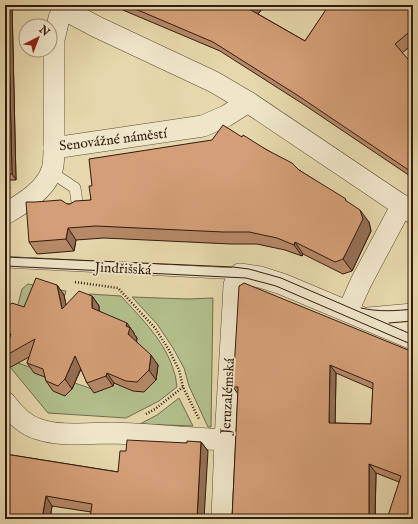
<svg xmlns="http://www.w3.org/2000/svg" width="418" height="524" viewBox="0 0 418 524" font-family="'IM FELL English',serif">
	<rect width="100%" height="100%" fill="#e6d8ac"/>
	<filter id="stains"><feTurbulence type="fractalNoise" baseFrequency=".005" numOctaves="4"/><feColorMatrix values="0 0 0 0 .2 0 0 0 0 .09 0 0 0 0 .02 0 0 0 .5 -.17"/></filter>
	<radialGradient id="worn" r=".72"><stop offset=".6" stop-color="#630" stop-opacity="0"/><stop offset="1" stop-color="#630" stop-opacity=".3"/></radialGradient>
	<g fill="#b2bf8c" stroke="#726c4e">
		<polygon points="28,284 66,291 65,295 47,290 39,297 16,312 22,289"/>
		<path d="M89 294 121 296C141 318 166 342 174 372 176 376 176 382 177 387L159 401 126 418 48 413 10 367 18 363 92 389 101 374 157 373V371L137 343V338L133 336 134 332 117 325 89 302Z"/>
		<polygon points="132,297 188,299 213,298 211,427 208,427 189,386 184,368 173,348 157,324"/>
		<polygon points="179,398 193,426 140,424 157,415"/>
	</g>
	<g fill="none" stroke-linecap="round" stroke-linejoin="round">
		<defs>
			<g id="service">
				<polyline points="51,172 75,188 78,209"/>
				<polyline points="5,262 240,274"/>
			</g>
			<g id="minor">
				<polyline points="63,9 97,27 214,82 248,102 413,213"/>
				<polyline points="54,148 203,126 226,116 248,102"/>
				<path d="M5 214C22 204 45 191 52 170 54 163 54 156 54 148V40L59 18 65 5"/>
				<polyline points="348,311 361,282 402,205"/>
				<polyline points="368,318 413,314"/>
				<path d="M5 402C13 413 24 425 38 429 60 437 87 433 111 433 149 434 187 438 225 440"/>
				<polyline points="222,519 225,440 233,305 234,285 240,274 260,277 282,284 413,339"/>
			</g>
		</defs>
		<use href="#service" stroke="#604a37" stroke-width="12"/>
		<use href="#minor" stroke="#604a37" stroke-width="22"/>
		<g stroke="#331a10" stroke-width="2.5" stroke-dasharray="1 2" stroke-linecap="butt">
			<polyline points="75,282 118,288 155,328 169,350 179,370 183,387 199,419"/>
			<polyline points="146,414 155,409 183,387"/>
		</g>
		<use href="#service" stroke="#efe6c9" stroke-width="11"/>
		<use href="#minor" stroke="#efe6c9" stroke-width="21"/>
		<g stroke="#331a10" stroke-width="1">
			<polyline points="5,257 233,267 249,269 281,278 413,335"/>
			<polyline points="5,266 246,278 276,286 413,345"/>
			<path d="M361 308C378 312 396 311 413 309"/>
			<polyline points="389,323 413,321"/>
		</g>
	</g>
	<g fill="#b68967" stroke="#331a10" fill-rule="evenodd">
		<polygon points="5,5 12,5 16,180 6,180 10,188 5,189"/>
		<polygon points="111,5 265,5 258,14 305,41 327,9 321,5 413,5 413,44 402,53 413,65 413,178 303,104 220,51"/>
		<polygon points="242,137 267,150 299,170 348,203 369,222 371,231 352,271 343,274 303,254 302,256 285,250 257,244 231,244 104,238 76,240 74,251 37,254 29,242 67,204 70,204 91,200 92,186"/>
		<polygon points="57,285 64,295 66,305 92,296 99,306 99,311 134,333 134,334 137,338 136,341 158,365 156,380 144,392 133,391 114,383 113,386 94,393 87,383 81,369 72,389 65,396 53,391 46,381 45,377 34,373 27,363 29,357 9,368 5,363 5,350 9,339 5,333 5,316 24,307"/>
		<path d="M401 347 413 519 399 482 376 473 375 519H232L238 394 233 387ZM336 373 373 389 371 424 335 423Z"/>
		<polygon points="201,442 208,451 91,512 52,506 50,519 5,519 5,454 118,472 126,451 187,443"/>
	</g>
	<g fill="#946f54" stroke="#331a10">
		<polygon points="8,5 12,5 16,180 12,174"/>
		<polygon points="252,5 265,5 255,18 249,9"/>
		<polygon points="5,179 6,180 10,188 6,182"/>
		<polygon points="360,210 369,222 371,231 352,271 343,259"/>
		<polygon points="68,228 76,240 74,251 66,239"/>
		<polygon points="295,242 303,254 302,256 294,245"/>
		<polygon points="57,285 64,295 69,320 62,309"/>
		<polygon points="92,296 99,306 99,318 92,308"/>
		<polygon points="127,323 134,333 134,334 137,338 135,344 128,334 126,326"/>
		<polygon points="151,355 158,365 156,380 149,370"/>
		<polygon points="75,356 82,366 72,389 65,379"/>
		<polygon points="330,365 336,373 335,431 329,423"/>
		<polygon points="107,373 114,383 113,386 106,376"/>
		<polygon points="201,442 208,451 204,519 197,519"/>
		<polygon points="369,464 376,473 375,519 369,519"/>
		<polygon points="46,496 52,506 50,519 42,519"/>
	</g>
	<g fill="#d49f78" stroke="#331a10" fill-rule="evenodd">
		<polygon points="5,5 8,5 12,174 5,174"/>
		<polygon points="126,5 252,5 249,9 305,41 329,5 413,5 413,29 395,44 413,65 413,173 297,95 213,42"/>
		<polygon points="223,125 242,137 243,135 267,150 292,163 299,170 346,199 345,200 360,210 363,219 343,259 335,262 295,242 294,245 277,238 249,232 223,232 96,226 68,228 66,239 29,242 26,202 35,202 61,200 67,204 70,204 75,201 91,200 89,186 92,186 89,159 212,140"/>
		<polygon points="36,278 57,285 62,309 79,291 92,296 92,308 127,323 126,326 130,328 128,334 151,355 149,370 137,382 126,381 107,373 106,376 87,383 75,356 65,379 58,386 46,381 43,369 27,363 35,339 5,356 5,350 11,334 5,332 5,328 7,324 5,323 5,316 10,304 11,304 12,303 24,307"/>
		<path d="M244 283 413 352V519H387L401 476 369 464V519H232L238 387H233L239 286ZM330 365 373 383 371 424 329 423Z"/>
		<polygon points="127,440 187,443 187,441 201,442 197,519 90,519 92,504 46,496 42,519 5,519 5,454 118,472 120,451 126,451"/>
	</g>
	<g text-anchor="middle" stroke-width="3.5" stroke-linejoin="round" paint-order="stroke">
		<g font-size="14" fill="#331a10" stroke="#efe6c9">
			<text transform="translate(113 139) rotate(-7)" y="5">Senovážné náměstí</text>
			<text transform="translate(123 268) rotate(3)" y="5">Jindřišská</text>
			<text transform="translate(227 396) rotate(-87)" y="5">Jeruzalémská</text>
		</g>
	</g>
	<rect width="418" height="524" fill="none" stroke="#e6d8ac" stroke-width="20"/>
	<rect x="6" y="6" width="406" height="512" fill="none" stroke="#331a10" stroke-width="2"/>
	<rect x="10" y="10" width="398" height="504" fill="none" stroke="#331a10"/>
	<g transform="translate(38 38) rotate(42)"><circle r="19" fill="#efe6c9" stroke="#a4947f"/>
	<path d="M0-3L7 15L0 10L-7 15Z" fill="#8f2418"/>
	<text y="-6" font-size="11" font-weight="bold" text-anchor="middle" fill="#331a10">N</text>
	</g>
	<rect width="100%" height="100%" filter="url(#stains)"/>
	<rect width="100%" height="100%" fill="url(#worn)"/>
</svg>
